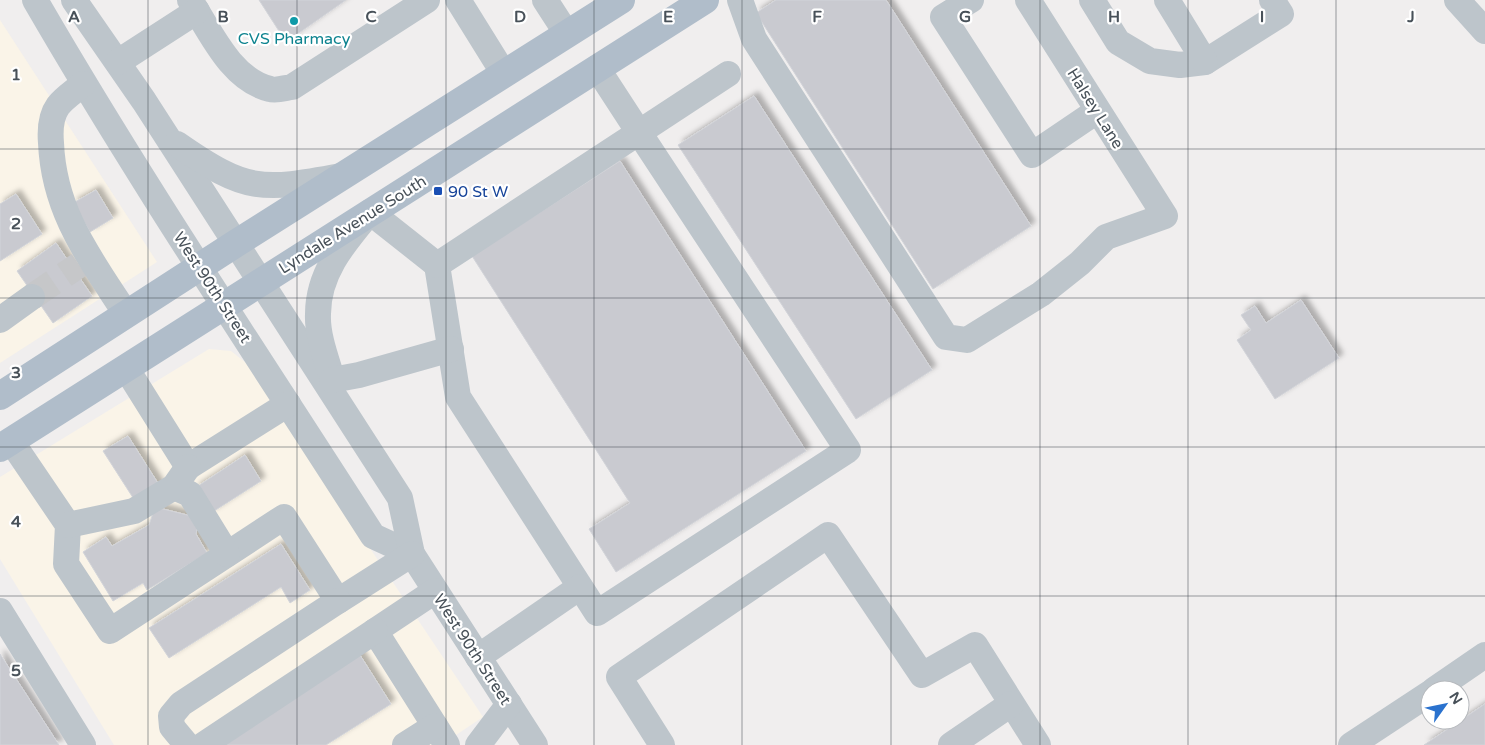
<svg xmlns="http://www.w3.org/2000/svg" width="1485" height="745" viewBox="0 0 1485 745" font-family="'Varela Round',sans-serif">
	<defs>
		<filter id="shadow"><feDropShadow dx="4.5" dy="-4.5" stdDeviation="2.5" flood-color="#0004"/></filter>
	</defs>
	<rect width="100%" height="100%" fill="#f0eeee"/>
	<g fill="#faf4e8">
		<polygon points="0,20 157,262 0,363"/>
		<polygon points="209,349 231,351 246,363 483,717 441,745 114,745 0,559 0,477"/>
	</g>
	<g fill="#c9cad0" stroke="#d2d4d9" filter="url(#shadow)">
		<polygon points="259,0 346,0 286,42"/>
		<polygon points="776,0 886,0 1031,226 933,289 756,13"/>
		<polygon points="754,96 932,370 856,419 678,145"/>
		<polygon points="620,161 806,451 616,572 589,529 630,503 472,256"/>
		<polygon points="96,190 113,218 90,232 73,203"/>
		<polygon points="16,194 42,234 0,261 0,204"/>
		<polygon points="56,243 92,296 53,323 17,271"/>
		<polygon points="1301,300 1339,358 1275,399 1237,340 1251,330 1241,315 1255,306 1266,323"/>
		<polygon points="128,436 161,488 137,504 103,451"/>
		<polygon points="245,455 261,481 211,513 195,488"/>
		<polygon points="155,507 199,518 196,534 207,553 147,590 143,583 113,601 83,552 106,537 112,546 149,525"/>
		<polygon points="281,544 310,590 290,603 281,587 169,658 149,628"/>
		<polygon points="358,652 391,704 326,745 214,745"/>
		<polygon points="0,654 59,745 0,745"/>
		<polygon points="1485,704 1485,745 1424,745"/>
	</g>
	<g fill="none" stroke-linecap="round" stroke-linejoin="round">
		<polyline stroke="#c6c7c9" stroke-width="26" stroke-dasharray="26 13" stroke-linecap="butt" points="32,297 79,265"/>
		<g stroke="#bdc5cb" stroke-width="26">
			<path d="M35 0C141 183 259 358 373 536L412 554"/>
			<polyline points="74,0 144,101 400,498 412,554 535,745"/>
			<path d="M190 0C210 31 231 80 270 89 276 91 285 88 292 87L427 0"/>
			<polyline points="458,0 504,74"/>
			<polyline points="545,0 567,34"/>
			<polyline points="740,0 754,39 946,337 967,340 1041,294 1080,263 1106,237 1165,216 1028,0"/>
			<polyline points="971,0 943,17 1032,155 1097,111"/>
			<polyline points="1092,0 1118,42 1150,61 1180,65 1205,62 1281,14 1272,0"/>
			<polyline points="1167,0 1205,62"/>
			<polyline points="1457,0 1485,31"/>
			<polyline points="118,62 197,11"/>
			<polyline points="597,68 638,131 848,450 597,613 458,397 437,265 728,74"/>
			<path d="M83 84C75 91 64 98 58 106 50 117 50 131 51 143 54 213 90 258 126 314"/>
			<path d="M177 144C246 192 261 191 341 176"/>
			<polyline points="0,320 32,297"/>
			<polyline points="126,368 188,467 288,404"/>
			<path d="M332 378C326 358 317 335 318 314 318 272 345 242 370 212L437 265"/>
			<polyline points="332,380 359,375 451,349"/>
			<polyline points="11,441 68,525 66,564 110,631 284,517 338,601 412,554"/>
			<polyline points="174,487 190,494 227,554"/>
			<polyline points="68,525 134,511 174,487 188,467"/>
			<polyline points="435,591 375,631 447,745"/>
			<polyline points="0,611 83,745"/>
			<polyline points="478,657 580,587"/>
			<polyline points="1434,690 1485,655"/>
			<polyline points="187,745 172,727 171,716 181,704 338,601"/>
			<polyline points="203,745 375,631"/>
			<polyline points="405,745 435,726"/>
			<polyline points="478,745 509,704"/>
			<polyline points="662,745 619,677 828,535 922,675 975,645 1038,745"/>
			<polyline points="951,745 1011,704"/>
			<polyline points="1351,745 1430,693"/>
		</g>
		<g stroke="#b0bdca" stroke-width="28">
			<polyline points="0,396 235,244 621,0"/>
			<polyline points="0,448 705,0"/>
		</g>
	</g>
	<path fill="none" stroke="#485159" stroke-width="1" stroke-opacity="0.55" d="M148 0V745M297 0V745M446 0V745M594 0V745M742 0V745M891 0V745M1040 0V745M1188 0V745M1336 0V745M0 149H1485M0 298H1485M0 447H1485M0 596H1485"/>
	<circle fill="#0f9aa8" stroke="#fff" stroke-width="2" cx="294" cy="21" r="5"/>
	<rect fill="#1a4fb4" stroke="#fff" stroke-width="2" x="433" y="186" width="10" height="10" rx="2.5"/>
	<g text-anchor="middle" stroke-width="4.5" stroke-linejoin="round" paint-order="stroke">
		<g font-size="16" fill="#0d838f" stroke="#fff">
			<text x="294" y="44">CVS Pharmacy</text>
		</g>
		<g font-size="16" fill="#485159" stroke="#fff">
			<text transform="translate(1096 108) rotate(58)" y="6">Halsey Lane</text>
			<text transform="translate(352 224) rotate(-32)" y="6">Lyndale Avenue South</text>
			<text transform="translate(213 287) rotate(57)" y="6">West 90th Street</text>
			<text transform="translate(473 649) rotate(57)" y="6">West 90th Street</text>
		</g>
		<g font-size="16" fill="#164399" stroke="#fff" text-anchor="start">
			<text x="448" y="197">90 St W</text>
		</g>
	</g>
	<g font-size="16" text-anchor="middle" font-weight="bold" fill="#485159" stroke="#fff" stroke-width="4.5" stroke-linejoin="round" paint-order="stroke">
		<text x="74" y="22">A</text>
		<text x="223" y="22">B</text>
		<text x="371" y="22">C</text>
		<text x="520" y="22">D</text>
		<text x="668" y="22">E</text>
		<text x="817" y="22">F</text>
		<text x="965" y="22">G</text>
		<text x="1114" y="22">H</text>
		<text x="1262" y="22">I</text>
		<text x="1411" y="22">J</text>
		<text x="16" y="80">1</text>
		<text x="16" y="229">2</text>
		<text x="16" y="378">3</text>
		<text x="16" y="527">4</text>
		<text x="16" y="676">5</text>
	</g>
	<g transform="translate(1445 705) rotate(57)"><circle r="24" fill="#ffffff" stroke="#b6b9bd"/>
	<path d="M0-4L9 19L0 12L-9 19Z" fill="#2a72ce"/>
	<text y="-8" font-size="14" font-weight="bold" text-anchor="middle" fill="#485159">N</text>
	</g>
</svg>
